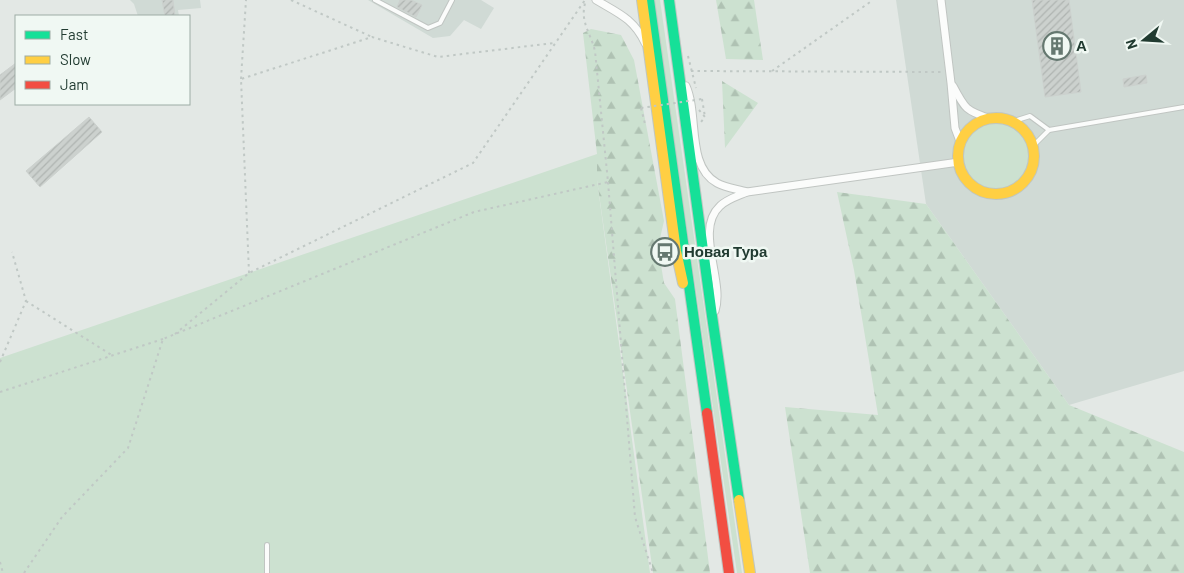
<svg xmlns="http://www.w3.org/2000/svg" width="1184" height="573" viewBox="0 0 1184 573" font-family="Barlow,sans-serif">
	<defs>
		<pattern id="forest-firs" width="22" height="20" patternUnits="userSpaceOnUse" patternTransform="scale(1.25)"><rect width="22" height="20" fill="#cce1d0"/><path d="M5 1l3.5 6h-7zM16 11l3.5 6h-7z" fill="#afc2b3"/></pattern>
		<pattern id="building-hatch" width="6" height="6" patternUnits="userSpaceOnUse" patternTransform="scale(1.25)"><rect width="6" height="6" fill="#ccd1ce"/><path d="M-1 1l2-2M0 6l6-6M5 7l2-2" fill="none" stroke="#afb4b1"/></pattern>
	</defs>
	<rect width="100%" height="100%" fill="#e3e8e5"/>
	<g fill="#d0dad5">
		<polygon points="130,0 200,0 201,8 178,10 179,16 138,16 134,4"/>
		<polygon points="368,0 481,0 494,8 481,29 464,20 450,36 433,38"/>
		<polygon points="896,0 1184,0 1184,371 1069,405 926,204"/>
	</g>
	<g fill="#cce1d0">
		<polygon points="654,0 660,0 742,573 737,573"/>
		<circle cx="996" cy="156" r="33"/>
		<polygon points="597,154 597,180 650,573 0,573 0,358"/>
	</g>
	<g fill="url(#forest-firs)">
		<polygon points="716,0 754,0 763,60 726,59"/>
		<polygon points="591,29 621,35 634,60 664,221 658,247 664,283 675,299 710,573 653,573 597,180 597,154 583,33"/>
		<polygon points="722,81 758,103 725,148"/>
		<polygon points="837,192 926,204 1069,405 1184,452 1184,573 810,573 785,407 878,415 854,270"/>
	</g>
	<g fill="url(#building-hatch)" stroke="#ccd1ce">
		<polygon points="162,0 173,0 175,16 165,16"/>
		<polygon points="400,0 411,0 422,5 416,17 397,7"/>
		<polygon points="1032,0 1069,0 1081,92 1045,97"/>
		<polygon points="16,63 16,88 0,100 0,75"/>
		<polygon points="1146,75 1147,83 1124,87 1123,79"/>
		<polygon points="89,117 102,132 40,187 26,171"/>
	</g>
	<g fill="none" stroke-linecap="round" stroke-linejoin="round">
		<defs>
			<g id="lane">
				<polyline points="375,0 428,28 440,23 452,0"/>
				<polyline points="1011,122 1030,116 1049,130"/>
				<polyline points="1033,146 1049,130 1184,107"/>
				<polyline points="267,573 267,545"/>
			</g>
			<g id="street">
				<path d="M596 0C618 13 634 19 645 43"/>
				<polyline points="941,0 951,83 955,128 961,144"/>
				<path d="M686 86C699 115 686 166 717 183 726 188 737 189 747 192 738 196 727 199 720 206 694 230 725 281 715 311"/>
				<path d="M953 86C965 109 966 111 991 119"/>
				<polyline points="747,192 959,162"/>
			</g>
			<g id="fast">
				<polyline points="649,0 707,413"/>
				<polyline points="669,0 712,316 739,500"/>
			</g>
			<g id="slow">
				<polyline points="642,0 676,251 683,283"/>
				<circle cx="996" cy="156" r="38"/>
				<polyline points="739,500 750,573"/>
			</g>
			<polyline id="jam" points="707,413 729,573"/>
		</defs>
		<use href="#lane" stroke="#c0c5c2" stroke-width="6"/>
		<use href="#street" stroke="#c0c5c2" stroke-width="9"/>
		<use href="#fast" stroke="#bfc6c2" stroke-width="12"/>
		<use href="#slow" stroke="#bfc6c2" stroke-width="12"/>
		<use href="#jam" stroke="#bfc6c2" stroke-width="12"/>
		<g stroke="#c0c8c5" stroke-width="2" stroke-dasharray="2.5 4" stroke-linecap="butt">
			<polyline points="291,0 372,37"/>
			<polyline points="688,56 696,88"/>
			<polyline points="691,71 941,72"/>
			<polyline points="772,71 873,0"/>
			<polyline points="241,79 246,0"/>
			<polyline points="702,99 705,117"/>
			<polyline points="641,108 645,124"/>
			<polyline points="699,110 705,117 701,122"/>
			<polyline points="608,182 635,517 653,573"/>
			<polyline points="249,273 241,79 372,37 438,57 554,43"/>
			<polyline points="26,301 113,356"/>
			<polyline points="175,334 249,273 473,163 585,0"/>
			<polyline points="0,362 26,301 12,252"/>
			<polyline points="0,392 163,339"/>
			<polyline points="0,562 3,573"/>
			<path d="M24 573 62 517 128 448 163 339 474 212 608 182 595 51C590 31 579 21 586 0"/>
		</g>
		<use href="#lane" stroke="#fbfcfb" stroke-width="4"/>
		<use href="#street" stroke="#fbfcfb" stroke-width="7"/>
		<use href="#fast" stroke="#16e098" stroke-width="10"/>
		<use href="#slow" stroke="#ffcf43" stroke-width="10"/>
		<use href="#jam" stroke="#f24e42" stroke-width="10"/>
		<polyline stroke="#c0c8c5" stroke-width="2" stroke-dasharray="2.5 4" stroke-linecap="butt" points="641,108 702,99"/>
	</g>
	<defs>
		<symbol id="building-ring" viewBox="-11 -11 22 22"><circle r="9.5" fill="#f0f8f3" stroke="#657870" stroke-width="1.5"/><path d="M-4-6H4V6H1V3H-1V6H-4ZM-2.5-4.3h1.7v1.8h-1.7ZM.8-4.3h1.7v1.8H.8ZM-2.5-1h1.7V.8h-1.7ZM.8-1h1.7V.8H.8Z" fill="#657870"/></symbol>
		<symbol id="bus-ring" viewBox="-11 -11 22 22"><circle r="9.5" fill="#f0f8f3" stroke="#657870" stroke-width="1.5"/><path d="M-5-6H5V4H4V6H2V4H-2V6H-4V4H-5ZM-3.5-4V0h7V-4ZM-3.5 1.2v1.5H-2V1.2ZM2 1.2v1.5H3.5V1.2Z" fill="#657870"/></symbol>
	</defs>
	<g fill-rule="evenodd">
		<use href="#building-ring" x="1041" y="30" width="32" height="32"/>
		<use href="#bus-ring" x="649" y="236" width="32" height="32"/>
	</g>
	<g text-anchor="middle" stroke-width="5" stroke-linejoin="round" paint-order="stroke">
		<g font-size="15" font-weight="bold" fill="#213b31" stroke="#f0f8f3" text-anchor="start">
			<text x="1076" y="51">А</text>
			<text x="684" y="257">Новая Тура</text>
		</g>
	</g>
	<rect x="15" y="15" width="175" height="90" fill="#f0f8f3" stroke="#9daca5"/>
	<rect x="25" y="31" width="25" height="8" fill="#16e098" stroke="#9daca5"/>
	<text x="60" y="40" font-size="15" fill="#213b31">Fast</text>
	<rect x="25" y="56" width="25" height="8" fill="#ffcf43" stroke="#9daca5"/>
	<text x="60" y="65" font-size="15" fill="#213b31">Slow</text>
	<rect x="25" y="81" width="25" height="8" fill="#f24e42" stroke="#9daca5"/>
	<text x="60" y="90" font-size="15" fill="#213b31">Jam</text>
	<g transform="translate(1144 40) rotate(252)" stroke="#f0f8f3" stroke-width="4" paint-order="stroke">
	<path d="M0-4L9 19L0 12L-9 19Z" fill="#213b31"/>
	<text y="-8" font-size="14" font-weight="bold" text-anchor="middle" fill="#213b31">N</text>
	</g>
</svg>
